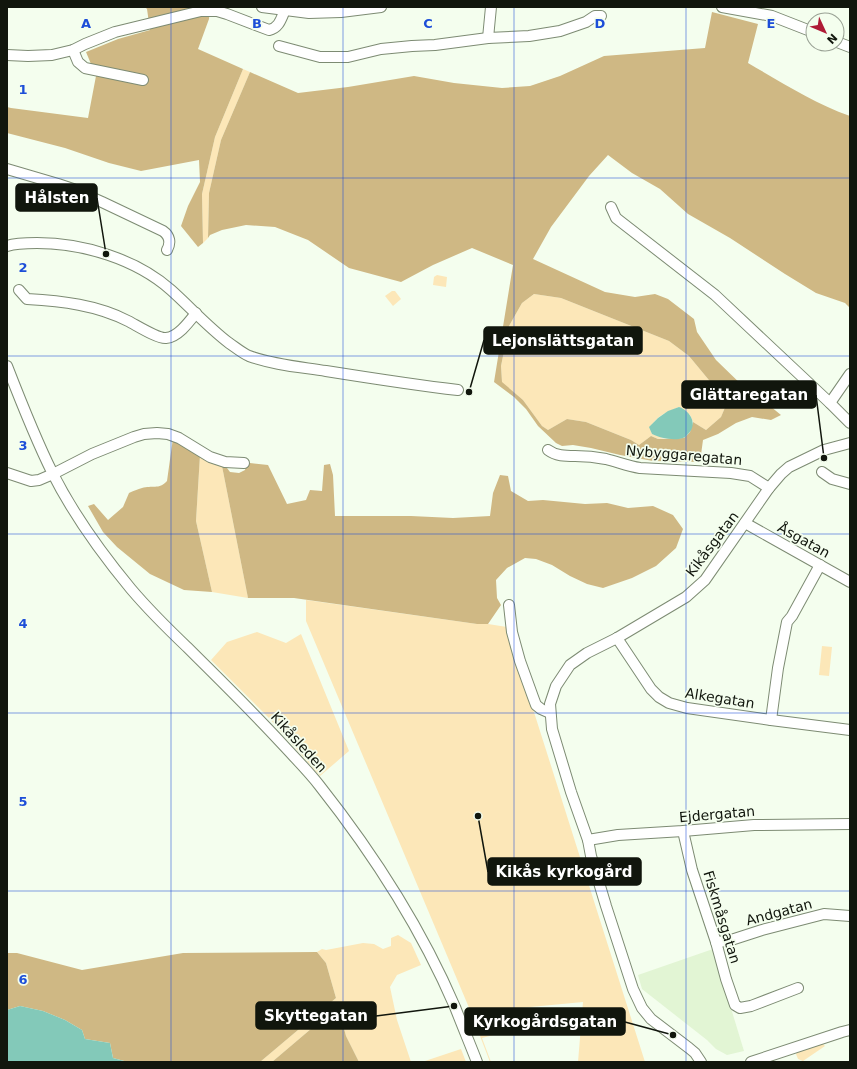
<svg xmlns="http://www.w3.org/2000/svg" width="857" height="1069" viewBox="0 0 857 1069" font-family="'DejaVu Sans',sans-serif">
	<rect width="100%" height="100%" fill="#f4feee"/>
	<polygon fill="#e2f5d4" points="713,949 744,1051 727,1055 716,1049 707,1040 642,989 638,975"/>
	<g fill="#fce7b8">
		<polygon points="243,69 250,72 221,140 209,193 208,238 203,243 202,194 215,137"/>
		<polygon points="437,275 447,277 446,287 433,285 434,277"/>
		<polygon points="392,291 395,291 401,299 393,306 385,296"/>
		<path d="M534 294 561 298 669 341 689 356 713 385 729 398 721 417 706 430 693 422 690 415 679 407C664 414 661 413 650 427L652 434 664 438 658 439 651 436 639 445 631 440 586 422 567 419 548 430 542 426 523 400 502 383 501 366 509 326 522 303Z"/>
		<polygon points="200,455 222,466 248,598 212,592 196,521"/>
		<polygon points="306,600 477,624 488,624 507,627 645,1062 578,1062 583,1002 520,1008 523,1030 501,1033 482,1038 491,1062 490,1062 470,1010 306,621"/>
		<polygon points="257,632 286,643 301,634 349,751 320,776 269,718 211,660 227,642"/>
		<polygon points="822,646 832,647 829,676 819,675"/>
		<polygon points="398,935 411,943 421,965 397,975 390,987 397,1020 411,1062 359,1062 346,1036 338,1006 272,1062 260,1062 336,998 326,963 317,952 322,949 326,950 363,943 374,944 383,949 391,946 391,938"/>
		<polygon points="823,1044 825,1046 803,1061 798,1059 796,1054 799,1050"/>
		<polygon points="461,1049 466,1062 422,1062"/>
	</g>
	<g fill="#cfb884" fill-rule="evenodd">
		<polygon points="145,7 210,7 209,19 198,49 243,69 215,137 202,194 203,243 198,247 181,226 188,206 200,182 199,160 141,171 109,163 65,148 7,133 7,107 11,108 88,118 96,76 86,52 118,39 150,30 147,9"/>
		<path d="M712 12 758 24 748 63C781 82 814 103 850 116V308L845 303 816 293 785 274 730 238 688 214 660 189 632 173 608 155 589 176 551 227 533 259 605 292 635 297 655 294 668 299 694 319 697 332 716 360 747 390 760 398 781 415 771 420 752 417 736 423 718 434 703 440 700 462 653 461 620 455 591 448 573 445 562 446 556 443 538 426 526 409 514 397 494 382 513 265 472 248 433 265 401 282 349 268 308 240 275 227 246 225 222 230 210 235 208 238 209 193 221 140 250 72 298 93 348 87 414 76 454 83 502 88 530 86 560 76 604 56 705 48ZM534 294 561 298 669 341 689 356 713 385 729 398 721 417 706 430 693 422 690 432 684 438 658 439 651 436 639 445 631 440 586 422 567 419 548 430 542 426 523 400 502 382 501 366 509 326 522 303Z"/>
		<path d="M173 438 200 455 196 521 212 592 184 590 150 574 117 547 103 532 88 506 94 504 108 520 123 507 129 493C133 491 138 489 142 488 152 485 159 490 167 481Z"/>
		<polygon points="250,463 268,465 287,504 306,500 310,490 322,491 324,465 330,464 333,475 335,516 411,516 453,518 490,516 493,493 500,475 508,476 511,491 528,501 543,500 585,504 607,503 628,508 653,506 673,515 683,529 676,548 656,566 632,578 603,588 587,584 570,576 552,565 536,559 525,558 507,568 496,580 497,598 501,605 488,624 477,624 294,598 248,598 222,466 227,468 230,472 239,473 245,470 246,465"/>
		<polygon points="317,952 326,963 336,998 260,1062 128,1062 113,1058 110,1043 85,1039 82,1030 65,1020 43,1011 20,1006 7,1010 7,953 17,953 82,970 183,953"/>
		<polygon points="338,1006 346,1036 359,1062 272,1062"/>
	</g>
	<g fill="#83c9b9">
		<path d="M679 407C691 411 698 425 688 434 687 435 685 438 683 438 674 441 660 438 652 434L649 427 658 418 668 411Z"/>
		<polygon points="20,1006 43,1011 65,1020 82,1030 85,1039 110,1043 113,1058 128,1062 7,1062 7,1010"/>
	</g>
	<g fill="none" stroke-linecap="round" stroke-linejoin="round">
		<defs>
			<g id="street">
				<polyline points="262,7 309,13 341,12 381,7"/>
				<polyline points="491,7 488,38 529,36 560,31 586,22 595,16 601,16"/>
				<polyline points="722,7 772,16 813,32"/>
				<polyline points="837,42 850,47"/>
				<polyline points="279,46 320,57 348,57 381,49 412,46 435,45 488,38"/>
				<polyline points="73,50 78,62 85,68 143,80"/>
				<path d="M7 55 28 56 52 55 73 50 85 44 115 32 201 11H217L227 14 269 30C279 28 281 19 285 10"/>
				<path d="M7 169 58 184 73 189 102 202 163 231C170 236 171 243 167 250"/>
				<polyline points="611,207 616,218 715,295 830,403 850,423"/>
				<path d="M7 246C16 243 27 243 37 243 83 243 136 259 171 290 190 307 208 327 229 343 235 347 242 353 249 356 274 365 301 367 326 371 370 378 414 385 458 390"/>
				<path d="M19 290 27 299C62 301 97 305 128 321 136 325 158 339 166 338 178 337 189 322 196 313"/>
				<path d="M7 366C21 402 35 438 52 472 72 512 102 554 131 589 148 609 167 628 187 647 220 680 254 713 285 747 297 760 309 772 319 785 372 852 421 928 455 1007 462 1025 470 1044 477 1062"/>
				<polyline points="830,403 850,374"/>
				<path d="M548 450C556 456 565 456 575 456 585 456 596 457 606 459 618 462 628 466 640 468L731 473 750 476 769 488"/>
				<polyline points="822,472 832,479 850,484"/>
				<polyline points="7,473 31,481 39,480 53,474 92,454 134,437 144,434 157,433 168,434 179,438 210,457 225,462 244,463"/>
				<polyline points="745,523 850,582"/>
				<polyline points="509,605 512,632 520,661 533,697 536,705 541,709 550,713"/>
				<polyline points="617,638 651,689 659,697 669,703 687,708 771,720 850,730"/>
				<polyline points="771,720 778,668 787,622 792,616 820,565"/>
				<polyline points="683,831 692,870 716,942 726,979 735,1005 740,1008 751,1006 798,988"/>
				<polyline points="588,840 618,835 683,831 754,825 850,824"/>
				<polyline points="716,942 728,941 762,930 824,914 850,916"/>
				<polyline points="701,1062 695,1053 689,1048 651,1019 642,1008 633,989 606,906 591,856 588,840 571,792 552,729 550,704 556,686 570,665 587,653 617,638 686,597 705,580 769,488 781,474 789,467 824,450 850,443"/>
				<polyline points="751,1062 842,1032 850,1030"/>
			</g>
		</defs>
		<use href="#street" stroke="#7d8b73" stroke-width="12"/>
		<use href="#street" stroke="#fff" stroke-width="10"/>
	</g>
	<path fill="none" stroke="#1d4ed8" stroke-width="1" stroke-opacity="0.55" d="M171 7V1062M343 7V1062M514 7V1062M686 7V1062M7 178H850M7 356H850M7 534H850M7 713H850M7 891H850"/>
	<g text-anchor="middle" stroke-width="3.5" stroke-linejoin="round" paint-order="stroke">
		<g font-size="14" fill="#11160d" stroke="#f4feee">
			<text transform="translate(684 455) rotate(5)" y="5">Nybyggaregatan</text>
			<text transform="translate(804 540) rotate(29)" y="5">Åsgatan</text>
			<text transform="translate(712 544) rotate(-53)" y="5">Kikåsgatan</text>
			<text transform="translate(720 698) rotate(9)" y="5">Alkegatan</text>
			<text transform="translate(299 742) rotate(48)" y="5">Kikåsleden</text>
			<text transform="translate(717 814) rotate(-5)" y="5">Ejdergatan</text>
			<text transform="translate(779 912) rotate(-15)" y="5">Andgatan</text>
			<text transform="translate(722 917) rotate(73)" y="5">Fiskmåsgatan</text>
		</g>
	</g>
	<g font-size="13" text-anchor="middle" font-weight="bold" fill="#1d4ed8" stroke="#f4feee" stroke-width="3.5" stroke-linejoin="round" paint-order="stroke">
		<text x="86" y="28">A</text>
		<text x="257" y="28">B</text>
		<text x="428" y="28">C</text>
		<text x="600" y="28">D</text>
		<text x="771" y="28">E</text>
		<text x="23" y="94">1</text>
		<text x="23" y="272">2</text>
		<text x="23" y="450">3</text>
		<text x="23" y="628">4</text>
		<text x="23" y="806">5</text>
		<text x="23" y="984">6</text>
	</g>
	<path fill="none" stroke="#11160d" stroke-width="1.5" d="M106 254L97 198M469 392L484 340M824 458L816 395M478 816L488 872M454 1006L376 1016M673 1035L625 1022"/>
	<g fill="#11160d" stroke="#f4feee" stroke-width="1.5">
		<circle cx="106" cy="254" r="4"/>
		<circle cx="469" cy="392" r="4"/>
		<circle cx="824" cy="458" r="4"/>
		<circle cx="478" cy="816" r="4"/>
		<circle cx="454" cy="1006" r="4"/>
		<circle cx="673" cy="1035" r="4"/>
	</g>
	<g fill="#11160d" stroke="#11160d" stroke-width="1.5">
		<rect x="16" y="184" width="81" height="27" rx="4"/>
		<rect x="484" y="327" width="158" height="27" rx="4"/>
		<rect x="682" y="381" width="134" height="27" rx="4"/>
		<rect x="488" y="858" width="153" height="27" rx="4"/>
		<rect x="256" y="1002" width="120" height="27" rx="4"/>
		<rect x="465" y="1008" width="160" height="27" rx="4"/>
	</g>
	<g font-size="15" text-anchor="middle" font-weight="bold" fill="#fff">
		<text x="57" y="203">Hålsten</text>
		<text x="563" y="346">Lejonslättsgatan</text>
		<text x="749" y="400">Glättaregatan</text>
		<text x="564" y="877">Kikås kyrkogård</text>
		<text x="316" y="1021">Skyttegatan</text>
		<text x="545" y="1027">Kyrkogårdsgatan</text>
	</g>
	<rect width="857" height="1069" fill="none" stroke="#11160d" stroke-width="16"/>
	<g transform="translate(825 32) rotate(134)"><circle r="19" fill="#f4feee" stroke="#99a194"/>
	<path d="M0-3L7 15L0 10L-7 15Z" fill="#af1b36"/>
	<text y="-6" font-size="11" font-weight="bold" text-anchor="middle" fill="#11160d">N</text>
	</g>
</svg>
